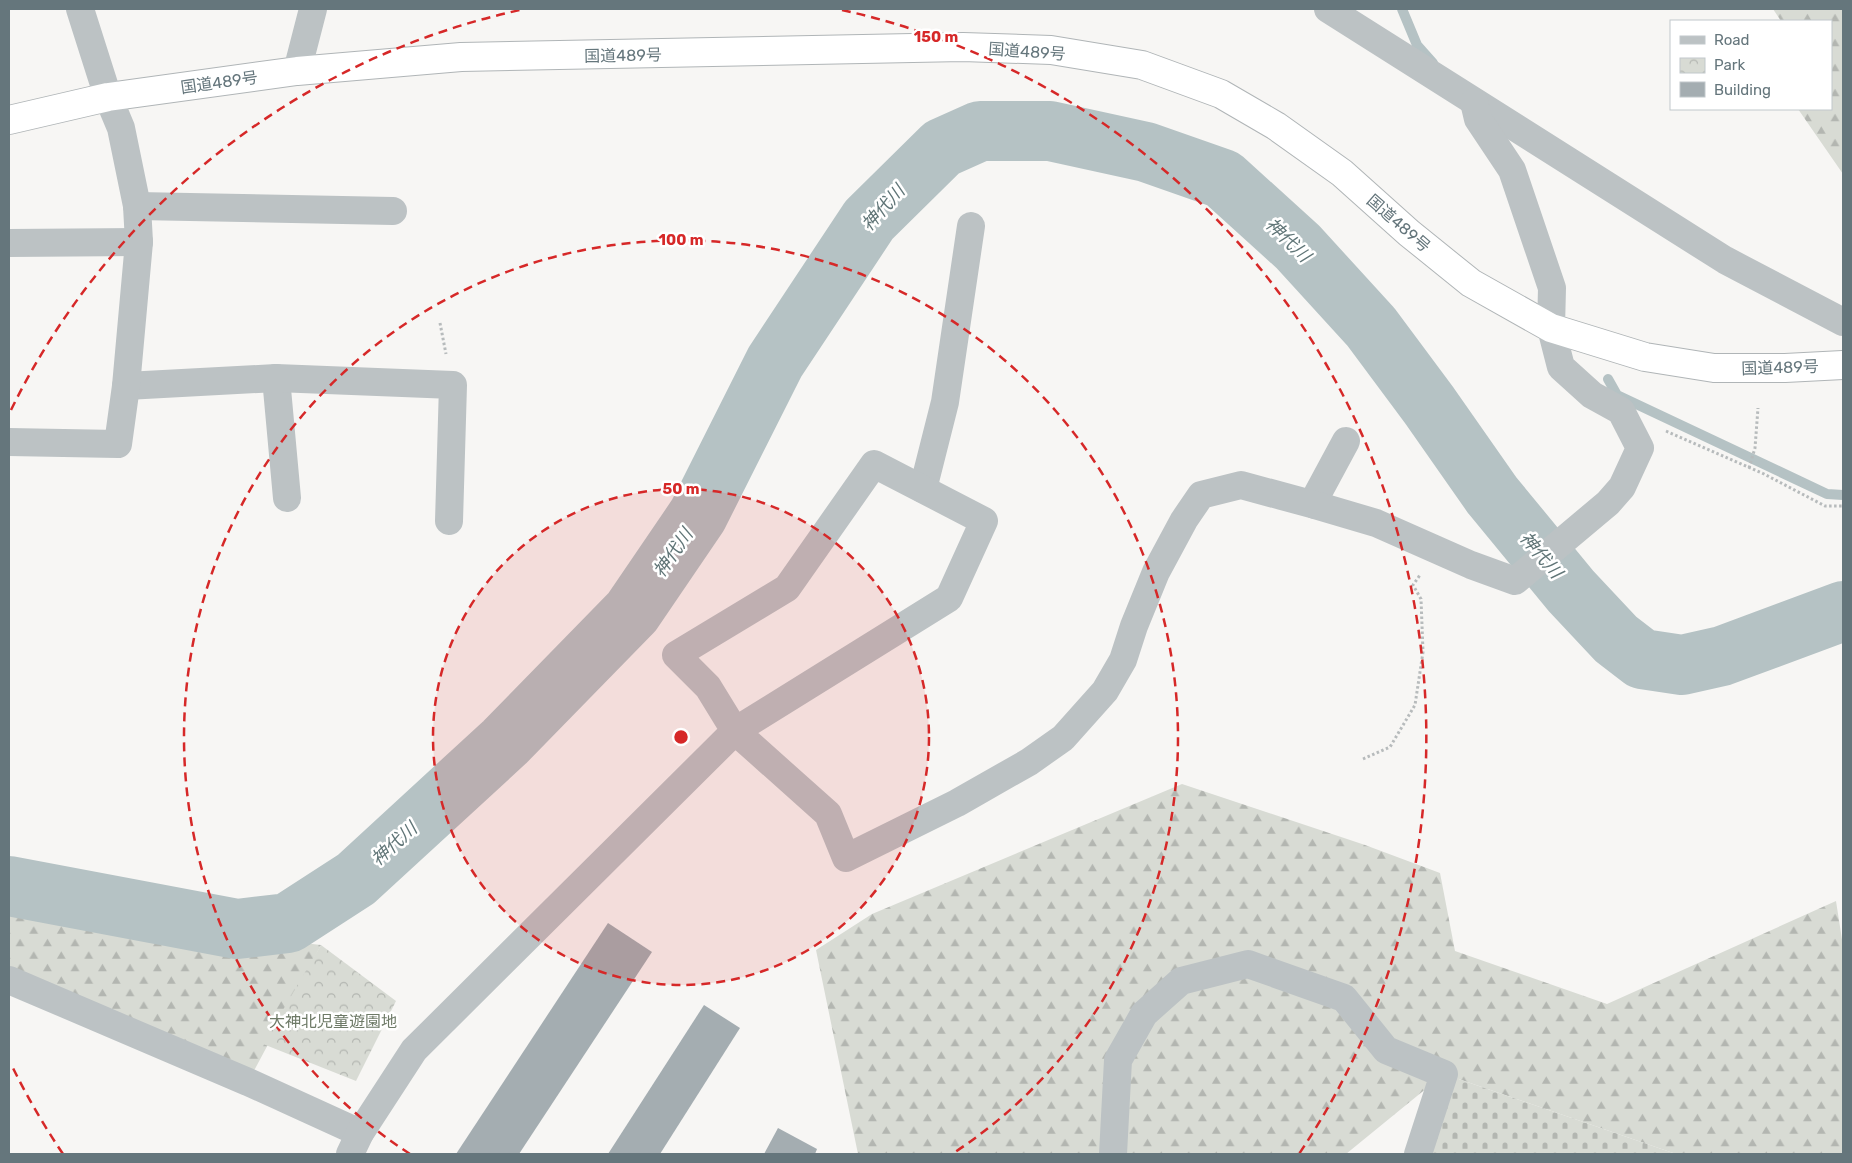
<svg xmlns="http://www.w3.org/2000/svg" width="1852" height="1163" viewBox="0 0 1852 1163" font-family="Rubik,'Noto Sans JP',sans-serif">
	<defs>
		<pattern id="forest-firs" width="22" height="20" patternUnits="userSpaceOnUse" patternTransform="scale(1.25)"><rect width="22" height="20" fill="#d8dbd4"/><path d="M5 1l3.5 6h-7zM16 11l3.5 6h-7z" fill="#b3b6b1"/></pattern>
		<pattern id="cemetery-stones" width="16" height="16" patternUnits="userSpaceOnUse" patternTransform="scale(1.25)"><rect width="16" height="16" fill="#d8dbd4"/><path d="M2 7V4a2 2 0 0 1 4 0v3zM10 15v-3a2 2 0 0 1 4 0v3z" fill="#b3b6b1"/></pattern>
		<pattern id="park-crowns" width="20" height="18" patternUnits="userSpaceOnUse" patternTransform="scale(1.25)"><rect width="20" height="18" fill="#d8dbd4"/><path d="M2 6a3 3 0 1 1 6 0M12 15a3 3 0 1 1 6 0" fill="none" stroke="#b3b6b1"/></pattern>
	</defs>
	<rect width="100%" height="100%" fill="#f7f6f4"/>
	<g fill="url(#forest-firs)">
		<polygon points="1773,9 1843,9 1843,174 1798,109 1831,109 1831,21 1781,21"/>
		<polygon points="1182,784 1365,845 1440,873 1455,951 1607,1004 1836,901 1843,946 1843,1154 1676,1154 1444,1074 1346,1154 858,1154 816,950 872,914"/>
		<polygon points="64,892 251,937 321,945 248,1082 9,980 9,905"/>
	</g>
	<polygon fill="url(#cemetery-stones)" points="1444,1074 1676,1154 1415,1154"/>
	<polygon fill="url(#park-crowns)" points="321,945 396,1001 356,1081 263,1044"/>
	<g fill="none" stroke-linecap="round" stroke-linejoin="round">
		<g stroke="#b5c2c4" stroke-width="10">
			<polyline points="1402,9 1417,45 1433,63"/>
			<polyline points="1608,379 1617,395 1827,494 1843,495"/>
		</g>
		<polyline stroke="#b5c2c4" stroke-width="60" points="9,886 237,929 288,923 356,879 505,742 632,612 698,515 775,362 869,220 942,148 980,131 1050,131 1146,152 1223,179 1298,247 1371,327 1429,405 1492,495 1571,591 1616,639 1642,659 1682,665 1722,656 1843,611"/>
	</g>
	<g fill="#a4adb1">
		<polygon points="608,923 652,952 519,1154 456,1154"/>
		<polygon points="704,1005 740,1028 660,1154 608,1154"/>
		<polygon points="778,1128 817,1149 815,1154 764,1154"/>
	</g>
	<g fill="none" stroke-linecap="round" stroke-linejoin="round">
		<defs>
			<polyline id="highway" points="9,120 108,97 297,71 461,57 963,47 1051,50 1142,65 1221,94 1276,126 1342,173 1409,233 1471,283 1551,328 1645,357 1714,368 1785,368 1843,365"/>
		</defs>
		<use href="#highway" stroke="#b0b5b7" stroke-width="30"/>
		<g stroke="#b7bbbc" stroke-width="3" stroke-dasharray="2.5 2.5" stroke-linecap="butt">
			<polyline points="440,323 446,354"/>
			<polyline points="1666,431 1764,474 1825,506 1843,506"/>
			<polyline points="1749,468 1755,448 1758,408"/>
			<polyline points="1363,759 1390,747 1415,705 1423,652 1421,599 1413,585 1420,575"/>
		</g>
		<g stroke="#bcc2c4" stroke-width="28">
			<polyline points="1328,9 1725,260 1843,322"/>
			<polyline points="297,71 313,9"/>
			<polyline points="137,206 393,211"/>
			<polyline points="9,243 139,242"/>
			<polyline points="276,378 287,498"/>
			<polyline points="126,386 276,378 453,385 449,521"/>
			<polyline points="9,442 118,444 126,386 139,242 137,206 121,128 108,97 80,9"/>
			<polyline points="923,489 945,402 971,226"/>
			<polyline points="1315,505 1318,493 1346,441"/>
			<polyline points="9,980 248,1082 360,1133"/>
			<polyline points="350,1154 360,1133 414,1050 735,731 949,598 984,521 874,464 787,588 676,655 708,687 735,731 828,814 846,858 957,803 1029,762 1063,738 1105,691 1123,660 1134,626 1156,572 1184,520 1201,495 1241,485 1315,505 1376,523 1471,565 1515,581 1608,503 1622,487 1640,448 1621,411 1592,395 1561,367 1551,328 1552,288 1512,170 1478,119 1474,102"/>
			<polyline points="1113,1154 1118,1060 1144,1014 1181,981 1248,964 1344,998 1386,1050 1444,1074 1418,1154"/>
		</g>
		<use href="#highway" stroke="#fff" stroke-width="28"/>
	</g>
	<circle cx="681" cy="737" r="248" fill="#d62828" fill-opacity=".12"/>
	<g fill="none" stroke="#d62828" stroke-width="2.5" stroke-dasharray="9 6">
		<circle cx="681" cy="737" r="248"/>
		<path d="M410 1154A497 497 0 1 1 952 1154"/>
		<path d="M63 1154A745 745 0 0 1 11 1064M11 410A745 745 0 0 1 520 10M842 10A745 745 0 0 1 1299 1154"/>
	</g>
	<g text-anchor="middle" stroke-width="5" stroke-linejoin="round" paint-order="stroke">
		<g font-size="16" fill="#65767c" stroke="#fff">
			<text transform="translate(1027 51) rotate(4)" y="6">国道489号</text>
			<text transform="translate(623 55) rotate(-1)" y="6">国道489号</text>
			<text transform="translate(219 82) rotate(-8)" y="6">国道489号</text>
			<text transform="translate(1399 223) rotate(41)" y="6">国道489号</text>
			<text transform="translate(1780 367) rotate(-2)" y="6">国道489号</text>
		</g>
		<g font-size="16" fill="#6e7a67" stroke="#fff">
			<text x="333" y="1027">大神北児童遊園地</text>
		</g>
		<g font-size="18" font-style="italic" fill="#607577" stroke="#fff">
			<text transform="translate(883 208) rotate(-48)" y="6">神代川</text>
			<text transform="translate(1288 240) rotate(44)" y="6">神代川</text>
			<text transform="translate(673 553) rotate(-55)" y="6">神代川</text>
			<text transform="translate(1541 555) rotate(50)" y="6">神代川</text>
			<text transform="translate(394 844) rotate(-42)" y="6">神代川</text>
		</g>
	</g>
	<circle cx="681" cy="737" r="8" fill="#d62828" stroke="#fff" stroke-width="2.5"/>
	<g font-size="15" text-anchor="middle" font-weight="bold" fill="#d62828" stroke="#fff" stroke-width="5" stroke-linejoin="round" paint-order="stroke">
		<text x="936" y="42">150 m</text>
		<text x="681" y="245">100 m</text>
		<text x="681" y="494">50 m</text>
	</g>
	<rect width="1852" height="1163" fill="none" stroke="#65767c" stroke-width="20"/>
	<rect x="1670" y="20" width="162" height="90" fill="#ffffff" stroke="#c1c8cb"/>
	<rect x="1680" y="36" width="25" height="8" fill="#bcc2c4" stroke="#c1c8cb"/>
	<text x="1714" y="45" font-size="15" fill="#65767c">Road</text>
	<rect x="1680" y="58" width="25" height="15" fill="url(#park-crowns)" stroke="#c1c8cb"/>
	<text x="1714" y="70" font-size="15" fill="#65767c">Park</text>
	<rect x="1680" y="82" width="25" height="15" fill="#a4adb1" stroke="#c1c8cb"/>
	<text x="1714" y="95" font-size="15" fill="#65767c">Building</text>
</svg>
